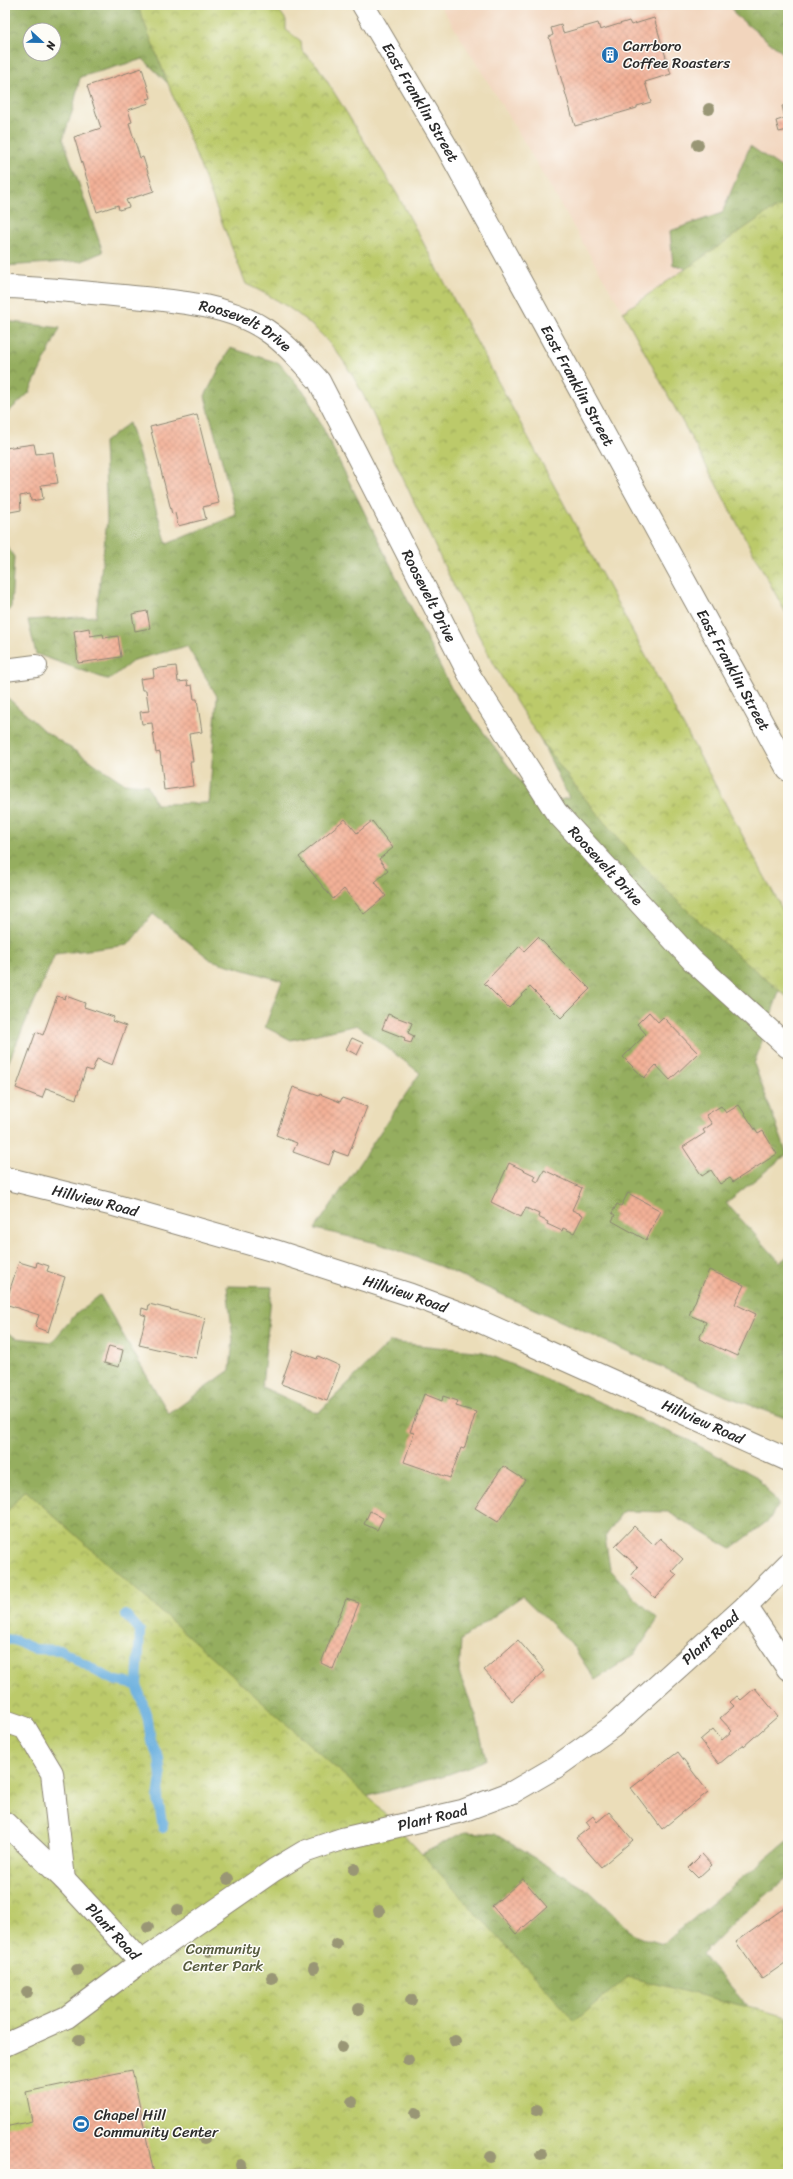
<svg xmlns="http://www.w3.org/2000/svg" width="793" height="2179" viewBox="0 0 793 2179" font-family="Sriracha,sans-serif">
	<defs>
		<pattern id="forest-crowns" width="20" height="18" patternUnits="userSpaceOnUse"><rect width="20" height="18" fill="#95ae5f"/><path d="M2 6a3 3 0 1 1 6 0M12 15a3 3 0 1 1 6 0" fill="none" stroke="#7a8e4f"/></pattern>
		<pattern id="park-crowns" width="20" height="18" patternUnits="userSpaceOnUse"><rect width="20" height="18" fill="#bcca6b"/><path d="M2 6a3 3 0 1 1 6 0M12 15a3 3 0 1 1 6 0" fill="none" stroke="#99a458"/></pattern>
		<pattern id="building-cross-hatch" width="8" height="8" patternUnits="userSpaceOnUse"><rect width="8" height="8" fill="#f3b197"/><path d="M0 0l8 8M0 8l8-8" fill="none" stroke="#d09882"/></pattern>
	</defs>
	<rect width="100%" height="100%" fill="#fdfcf7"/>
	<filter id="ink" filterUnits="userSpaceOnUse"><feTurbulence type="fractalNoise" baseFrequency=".025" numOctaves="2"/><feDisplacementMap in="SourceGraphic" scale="8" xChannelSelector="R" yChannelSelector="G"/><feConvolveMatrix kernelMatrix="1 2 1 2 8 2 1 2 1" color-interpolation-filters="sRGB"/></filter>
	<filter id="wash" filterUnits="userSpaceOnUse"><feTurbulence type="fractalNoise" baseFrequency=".012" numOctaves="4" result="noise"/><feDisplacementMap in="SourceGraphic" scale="16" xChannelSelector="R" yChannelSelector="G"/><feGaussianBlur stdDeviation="0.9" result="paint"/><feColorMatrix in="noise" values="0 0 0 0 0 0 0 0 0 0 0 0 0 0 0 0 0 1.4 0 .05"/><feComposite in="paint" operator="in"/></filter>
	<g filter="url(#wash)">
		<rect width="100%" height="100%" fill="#ebddb9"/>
		<polygon fill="#f2d5bd" points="440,5 788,5 788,204 768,212 623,312 509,116"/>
		<g fill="url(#forest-crowns)" stroke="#606c45" fill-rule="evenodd">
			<path d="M5 5H268L788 966 754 1064 787 1154 726 1203 780 1262 788 1256V1419L726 1396 439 1266 377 1243 315 1229 420 1073 357 1025 291 1040 265 1027 282 981 211 960 153 914 128 945 55 954 5 1070V698H8L43 730 124 783 147 785 156 804 209 803 217 696 187 646 134 660 109 680 36 654 28 620 96 616 107 520 104 442 129 423 167 544 236 515 205 396 230 348 279 363 307 396 451 688 537 805 569 798 461 575 332 334 216 130 143 59 80 77 73 109 63 139 103 252 81 261 5 266ZM30 30H54V54H30Z"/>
			<polygon points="732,5 788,5 788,57 734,14"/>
			<polygon points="750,146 788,172 788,233 715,276 673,265 670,231 722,213"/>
			<polygon points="5,321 60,328 29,393 5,415"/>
			<polygon points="5,543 14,557 11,607 5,615"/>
			<polygon points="227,1286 272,1287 262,1387 318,1413 390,1342 483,1352 690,1441 757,1477 778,1504 769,1520 731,1549 668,1512 623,1511 605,1537 610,1569 634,1597 658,1619 635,1654 595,1680 571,1643 522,1596 461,1640 459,1673 476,1716 486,1760 449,1774 332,1806 5,1663 5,1331 16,1338 52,1342 75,1315 100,1295 169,1414 230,1370 233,1339"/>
			<polygon points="465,1832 495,1834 589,1891 636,1936 663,1944 788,1840 788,1877 733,1923 702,1955 772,2034 705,2174 402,1864"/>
		</g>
		<g fill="url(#park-crowns)" stroke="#747a4b">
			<path d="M110 5H275L286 20V30L301 41 302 51 317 65 397 194 788 920V998C759 973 729 949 701 923 640 868 586 804 539 737 482 654 442 560 399 470 379 429 356 370 325 338 302 314 276 298 246 284L139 9Z"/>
			<polygon points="788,204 788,617 623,312 768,212"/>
			<polygon points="25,1490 376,1804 575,2021 628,1977 788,2017 788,2174 5,2174 5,1514"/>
		</g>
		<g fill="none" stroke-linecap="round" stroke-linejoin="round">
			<g stroke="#67aede" stroke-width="10">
				<polyline points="126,1615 140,1631 137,1685"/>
				<polyline points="5,1639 14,1640 35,1649 61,1650 103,1675 117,1681 137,1685 148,1720 151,1741 159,1759 161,1777 158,1799 163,1828"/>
			</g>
		</g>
		<g id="blocks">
			<g fill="url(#building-cross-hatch)">
				<polygon points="654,18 671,74 645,82 651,102 637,106 637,108 575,126 549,37 553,35 551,28 561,25 563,33 598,23 600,30 629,21 631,25"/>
				<polygon points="142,68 151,98 147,99 149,103 128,110 132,122 129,123 140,158 143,157 154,191 126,200 129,207 119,210 118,205 97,212 74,137 101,128 87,86"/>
				<polygon points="788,105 788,130 779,132 776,121 785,118 782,106"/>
				<polygon points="5,117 9,129 6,129 9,144 5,148"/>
				<polygon points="197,415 219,503 203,507 206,519 178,526 175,513 172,514 150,427"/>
				<polygon points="34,444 36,454 53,452 58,483 41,485 43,499 31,501 30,494 20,496 21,510 5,513 5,448"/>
				<polygon points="147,611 150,628 135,631 132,614"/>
				<polygon points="89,628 90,636 103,634 104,638 118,636 121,657 78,663 74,631"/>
				<polygon points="176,666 178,682 187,681 188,686 192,685 194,699 197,699 202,732 189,734 193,762 190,762 193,786 164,790 160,752 156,753 152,723 142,724 140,712 149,711 146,690 142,690 140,679 154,677 153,669"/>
				<polygon points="345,819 357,833 372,821 393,848 379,859 388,871 375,882 386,896 364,914 344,889 333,899 299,857"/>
				<polygon points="538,937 590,989 561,1018 530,987 509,1008 484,983 520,946 524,951"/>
				<polygon points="57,996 65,999 66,996 85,1003 84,1007 114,1017 112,1021 126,1026 112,1065 97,1059 92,1071 86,1069 76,1099 46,1088 42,1098 16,1088 36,1032 43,1035"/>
				<polygon points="649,1012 658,1022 663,1017 698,1053 670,1080 656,1065 644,1078 623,1057 646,1034 637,1024"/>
				<polygon points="388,1014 412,1023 408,1033 414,1036 411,1043 404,1041 405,1038 382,1029"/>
				<polygon points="352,1038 363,1043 357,1055 346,1049"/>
				<polygon points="293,1087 319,1096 320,1094 340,1102 342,1098 367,1107 348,1156 334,1151 329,1165 293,1152 297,1143 276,1135"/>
				<polygon points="739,1105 758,1134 763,1131 777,1154 733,1182 730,1178 720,1184 711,1170 702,1176 683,1147 705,1133 703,1130 712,1124 706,1115 721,1106 726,1113"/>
				<polygon points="509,1163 536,1176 534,1180 538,1182 544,1170 582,1188 572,1210 583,1215 574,1233 563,1228 562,1231 547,1224 548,1222 538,1217 539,1214 526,1208 521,1217 491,1202"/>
				<polygon points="628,1193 661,1211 646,1240 612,1221 615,1215 612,1213 617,1204 621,1206"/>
				<polygon points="19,1262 36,1267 37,1262 49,1266 47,1271 65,1277 48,1332 35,1327 39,1315 5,1304"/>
				<polygon points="709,1270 744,1285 735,1304 756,1314 737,1356 699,1339 706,1322 689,1315"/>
				<polygon points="149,1304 205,1318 196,1358 139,1345 146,1316 141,1314 142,1308 148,1310"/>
				<polygon points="109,1346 123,1350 119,1367 104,1363"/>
				<polygon points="293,1350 317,1359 318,1356 340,1366 327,1401 281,1384"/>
				<polygon points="424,1394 442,1401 443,1396 458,1401 456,1406 476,1412 464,1449 461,1448 450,1478 404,1462 414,1433 410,1432"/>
				<polygon points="503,1466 525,1480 498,1522 475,1508"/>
				<polygon points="370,1511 383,1518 377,1530 364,1524"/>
				<polygon points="634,1526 654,1545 660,1538 683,1559 672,1571 677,1575 655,1598 631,1576 638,1567 615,1546"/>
				<polygon points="346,1599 359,1603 333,1669 321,1663"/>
				<polygon points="518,1640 545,1671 512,1701 484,1670"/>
				<polygon points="755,1688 778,1716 744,1746 743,1744 719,1764 700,1740 713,1729 722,1740 732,1731 720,1718 734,1706 730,1702 737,1696 741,1700"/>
				<polygon points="678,1752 708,1792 662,1829 631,1788"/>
				<polygon points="609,1812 633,1840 601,1867 576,1838 590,1827 586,1822 593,1816 597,1822"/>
				<polygon points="702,1854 712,1865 698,1878 688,1868"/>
				<polygon points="523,1879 547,1907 516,1934 492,1906"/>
				<polygon points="787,1906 788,1961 762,1979 736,1942"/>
				<polygon points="132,2070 154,2174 5,2174 5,2127 32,2121 26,2092"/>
			</g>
		</g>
	</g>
	<g filter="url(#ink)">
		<use href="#blocks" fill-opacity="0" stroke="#8b8472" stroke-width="1"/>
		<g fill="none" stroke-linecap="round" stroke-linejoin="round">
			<defs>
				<g id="minor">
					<path id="s1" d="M5 287C45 288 84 292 123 296 170 301 226 303 266 330 287 344 302 363 319 381L471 678 556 812 692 960 788 1047"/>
					<polyline points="5,670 36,666"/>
					<path id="s2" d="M5 1178 110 1204 275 1251 411 1295 468 1316 788 1460"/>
					<polyline points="746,1606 788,1669"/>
					<polyline points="5,1721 25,1728 52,1773 64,1879"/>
					<path id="s3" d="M5 1823 64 1879 141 1962"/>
					<path id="s4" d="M5 2045 67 2017 141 1962 274 1870 304 1852 342 1839 462 1811 513 1792 556 1767 612 1727 746 1606 788 1564"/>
				</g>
				<g id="major">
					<path id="s5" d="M363 5 448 149 788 770"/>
				</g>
			</defs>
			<use href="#minor" stroke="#8b8472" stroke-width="24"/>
			<use href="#major" stroke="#8b8472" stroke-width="24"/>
			<use href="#minor" stroke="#fff" stroke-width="22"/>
			<use href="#major" stroke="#fff" stroke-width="22"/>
		</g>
		<g fill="#999675">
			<circle cx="709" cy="109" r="6"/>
			<circle cx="698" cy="145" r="6"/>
			<circle cx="354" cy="1869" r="6"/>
			<circle cx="228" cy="1879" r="6"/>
			<circle cx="178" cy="1910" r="6"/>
			<circle cx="379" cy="1911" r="6"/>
			<circle cx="148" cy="1927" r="6"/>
			<circle cx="336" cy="1944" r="6"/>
			<circle cx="209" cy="1951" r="6"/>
			<circle cx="314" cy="1968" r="6"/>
			<circle cx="77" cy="1970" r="6"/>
			<circle cx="272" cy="1978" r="6"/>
			<circle cx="27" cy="1992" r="6"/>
			<circle cx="411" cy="2000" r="6"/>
			<circle cx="359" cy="2009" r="6"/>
			<circle cx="79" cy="2040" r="6"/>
			<circle cx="455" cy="2041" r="6"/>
			<circle cx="342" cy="2047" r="6"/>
			<circle cx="408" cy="2060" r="6"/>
			<circle cx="352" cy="2102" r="6"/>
			<circle cx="537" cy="2110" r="6"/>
			<circle cx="416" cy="2113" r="6"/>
			<circle cx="204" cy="2139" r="6"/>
			<circle cx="541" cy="2154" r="6"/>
			<circle cx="491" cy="2157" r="6"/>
			<circle cx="241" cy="2165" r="6"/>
		</g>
	</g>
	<defs>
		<symbol id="building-disc" viewBox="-11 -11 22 22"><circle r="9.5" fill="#1f6fb2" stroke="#fdfcf7"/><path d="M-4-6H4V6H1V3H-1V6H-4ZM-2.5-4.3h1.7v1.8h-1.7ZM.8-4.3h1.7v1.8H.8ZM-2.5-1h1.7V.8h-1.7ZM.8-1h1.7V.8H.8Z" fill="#fff"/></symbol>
		<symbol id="stadium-disc" viewBox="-11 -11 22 22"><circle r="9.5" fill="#1f6fb2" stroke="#fdfcf7"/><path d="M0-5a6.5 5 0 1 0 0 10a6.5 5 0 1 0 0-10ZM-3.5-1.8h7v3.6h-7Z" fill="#fff"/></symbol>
	</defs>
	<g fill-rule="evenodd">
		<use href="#building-disc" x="600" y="45" width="20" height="20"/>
		<use href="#stadium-disc" x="71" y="2114" width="20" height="20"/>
	</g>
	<g text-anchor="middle" stroke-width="3" stroke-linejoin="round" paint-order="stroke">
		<g font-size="15" fill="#2b2b2b" stroke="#fdfcf7" text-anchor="start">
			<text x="623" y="51">Carrboro<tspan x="623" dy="17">Coffee Roasters</tspan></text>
			<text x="94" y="2120">Chapel Hill<tspan x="94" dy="17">Community Center</tspan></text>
		</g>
		<g font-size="15" fill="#2b2b2b" stroke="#fdfcf7">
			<text dy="5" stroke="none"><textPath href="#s5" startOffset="113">East Franklin Street</textPath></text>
			<text dy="5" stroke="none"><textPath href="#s1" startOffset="246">Roosevelt Drive</textPath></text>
			<text dy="5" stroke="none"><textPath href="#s5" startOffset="437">East Franklin Street</textPath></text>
			<text dy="5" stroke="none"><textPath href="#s1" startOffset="582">Roosevelt Drive</textPath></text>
			<text dy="5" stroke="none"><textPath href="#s5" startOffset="761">East Franklin Street</textPath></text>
			<text dy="5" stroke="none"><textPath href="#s1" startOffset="906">Roosevelt Drive</textPath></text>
			<text dy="5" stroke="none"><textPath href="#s2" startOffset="93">Hillview Road</textPath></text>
			<text dy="5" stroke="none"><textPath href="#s2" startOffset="417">Hillview Road</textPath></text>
			<text dy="5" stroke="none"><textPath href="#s2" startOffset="741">Hillview Road</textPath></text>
			<text dy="5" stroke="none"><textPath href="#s4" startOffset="826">Plant Road</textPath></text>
			<text dy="5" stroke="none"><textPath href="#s4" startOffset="490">Plant Road</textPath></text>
			<text dy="5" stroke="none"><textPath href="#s3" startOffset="153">Plant Road</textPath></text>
		</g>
		<g font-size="15" fill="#565b3e" stroke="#fdfcf7">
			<text x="223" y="1954">Community<tspan x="223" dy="17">Center Park</tspan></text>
		</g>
	</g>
	<rect width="793" height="2179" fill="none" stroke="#fdfcf7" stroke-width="20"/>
	<g transform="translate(42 42) rotate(112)"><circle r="19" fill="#fdfcf7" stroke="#a9a8a5"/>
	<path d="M0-3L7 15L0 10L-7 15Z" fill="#1f6fb2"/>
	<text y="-6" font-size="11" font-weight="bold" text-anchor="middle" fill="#2b2b2b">N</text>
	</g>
</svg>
